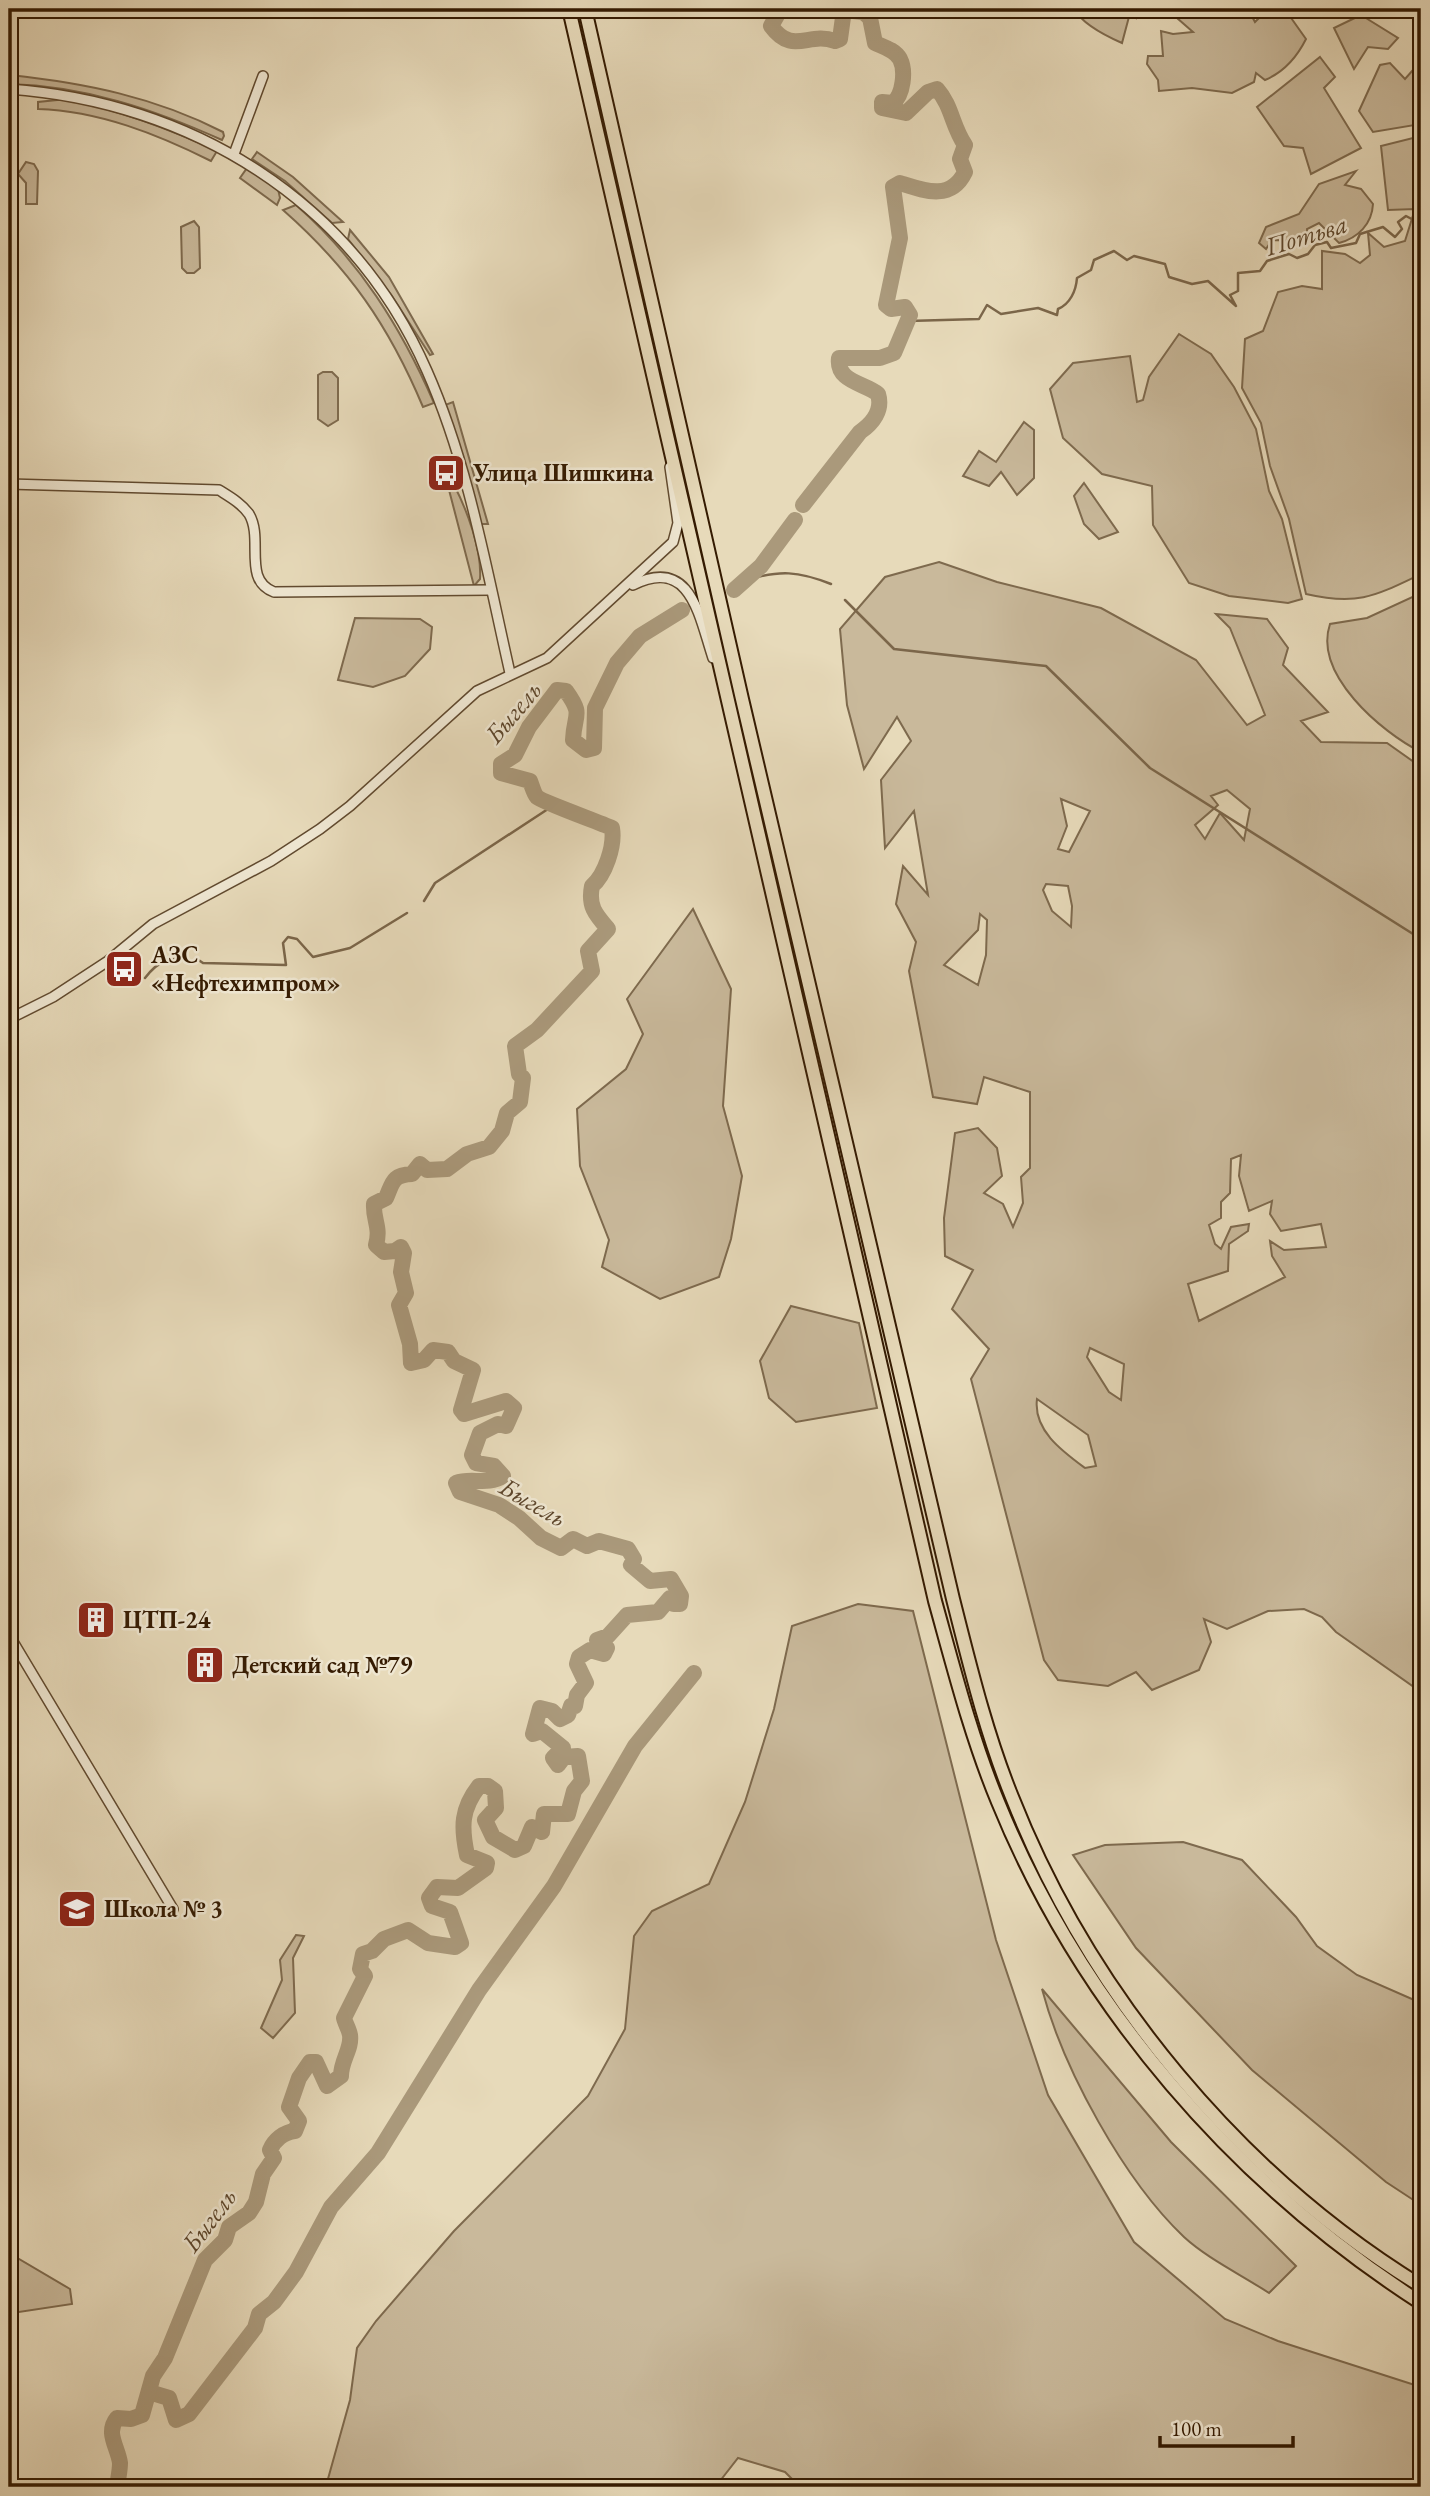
<svg xmlns="http://www.w3.org/2000/svg" width="1430" height="2496" viewBox="0 0 1430 2496" font-family="'EB Garamond',serif">
	<rect width="100%" height="100%" fill="#e7daba"/>
	<filter id="stains"><feTurbulence type="fractalNoise" baseFrequency=".00286" numOctaves="4"/><feColorMatrix values="0 0 0 0 .2 0 0 0 0 .09 0 0 0 0 .02 0 0 0 .5 -.17"/></filter>
	<radialGradient id="worn" r=".72"><stop offset=".6" stop-color="#630" stop-opacity="0"/><stop offset="1" stop-color="#630" stop-opacity=".3"/></radialGradient>
	<g fill="#c9b99b" stroke="#7e6a4e" stroke-width="2" fill-rule="evenodd">
		<path d="M1074 9H1138L1136 18 1130 13 1122 43C1106 36 1083 25 1074 9Z"/>
		<path d="M1174 9H1248L1255 22 1264 13 1262 9H1305L1309 12 1289 15 1306 39C1297 57 1284 72 1265 80L1256 73 1254 82 1232 93 1192 88 1159 91 1158 80 1147 64 1148 56H1163L1161 31 1173 34 1193 32 1169 11Z"/>
		<polygon points="1361,15 1398,38 1388,49 1368,47 1354,69 1334,28"/>
		<polygon points="1320,57 1335,77 1324,88 1361,148 1311,174 1303,148 1284,146 1257,107"/>
		<polygon points="1421,61 1421,124 1373,132 1359,111 1380,65 1390,63 1405,79"/>
		<path d="M10 75C85 83 155 97 223 132L224 136 222 140C153 109 85 86 9 84Z"/>
		<path d="M67 99C120 111 168 128 217 151L211 161C157 134 99 111 38 109V102Z"/>
		<path d="M1421 136V574C1375 596 1358 606 1306 594L1289 519 1270 466 1261 423 1242 388 1245 339 1263 331 1278 292 1302 286 1322 289V251L1345 254 1360 263 1370 255 1368 233 1384 247 1405 241 1415 209 1388 210 1381 146Z"/>
		<polygon points="257,152 293,177 343,222 332,223 285,181 252,159"/>
		<polygon points="26,162 34,164 38,171 37,204 26,204 26,183 18,174"/>
		<polygon points="247,168 278,189 280,198 277,205 240,178"/>
		<path d="M1356 171 1345 185 1361 189 1373 204C1372 224 1358 238 1339 243L1319 223 1307 229 1308 241 1272 240 1266 249 1259 243 1266 227 1299 214 1319 184Z"/>
		<path d="M296 205C359 260 401 327 434 403L423 407C389 326 349 268 283 210Z"/>
		<polygon points="194,221 199,227 200,268 194,273 187,273 182,268 181,227"/>
		<polygon points="350,230 389,277 433,354 430,355 392,296 348,239"/>
		<polygon points="1179,334 1211,354 1234,387 1256,429 1269,491 1282,519 1302,599 1288,603 1229,596 1189,583 1153,525 1152,486 1102,474 1063,438 1050,389 1073,363 1130,356 1137,402 1143,400 1149,377"/>
		<polygon points="323,372 332,372 338,378 338,420 328,426 318,419 318,375"/>
		<polygon points="453,402 488,524 481,524 445,405"/>
		<polygon points="1024,422 1034,430 1034,478 1017,495 1001,472 989,486 963,476 979,451 996,462"/>
		<polygon points="1084,483 1118,532 1099,539 1084,524 1074,496"/>
		<path d="M454 485C467 510 482 550 480 579L474 586 448 486Z"/>
		<path d="M939 562 997 582 1101 608 1196 660 1247 725 1265 715 1230 628 1216 614 1267 619 1288 648 1283 665 1328 712 1301 721 1321 742 1387 743 1421 767V1692L1336 1632 1322 1617 1304 1609 1268 1611 1227 1629 1204 1619 1211 1642 1199 1670 1152 1690 1136 1672 1108 1686 1058 1680 1044 1660 971 1379 989 1349 952 1309 973 1270 945 1256 944 1218 955 1133 978 1128 997 1148 1002 1176 984 1193 1003 1204 1013 1227 1023 1203 1021 1177 1030 1168V1092L984 1077 977 1104 933 1097 909 971 916 942 896 904 903 866 928 895 914 811 885 848 881 780 911 741 897 717 864 769 847 705 840 629 885 577ZM1227 790 1250 809 1244 840 1220 813 1205 839 1195 825 1218 805 1211 796ZM1061 799 1090 811 1069 852 1058 849 1067 826ZM1046 884 1068 886 1072 906 1071 927 1052 911 1043 890ZM980 914 987 920 986 955 978 985 944 965 978 930ZM1241 1155 1239 1176 1249 1211 1272 1201 1270 1214 1281 1231 1321 1224 1326 1247 1284 1250 1270 1241 1272 1256 1285 1277 1199 1321 1188 1284 1228 1271 1229 1244 1248 1231 1249 1224 1231 1227 1221 1249 1215 1244 1209 1225 1221 1218V1202L1230 1193 1231 1159ZM1090 1348 1124 1364 1121 1400 1109 1392 1087 1357ZM1037 1399 1088 1435 1096 1466 1085 1468C1062 1451 1033 1430 1037 1399Z"/>
		<path d="M1421 593V752C1381 732 1313 674 1330 624L1367 618Z"/>
		<polygon points="355,618 420,619 432,627 430,649 405,676 373,687 338,680"/>
		<polygon points="693,909 731,989 723,1106 742,1176 731,1239 719,1277 660,1299 602,1267 609,1240 580,1166 577,1109 626,1069 643,1034 627,999"/>
		<polygon points="791,1306 859,1323 877,1408 796,1422 769,1398 760,1361"/>
		<polygon points="858,1604 913,1611 996,1940 1048,2095 1134,2242 1225,2319 1278,2341 1421,2387 1421,2487 800,2487 785,2472 738,2458 720,2481 720,2487 326,2486 350,2400 357,2348 376,2321 454,2231 588,2096 625,2029 634,1936 652,1911 709,1884 745,1802 774,1709 792,1626"/>
		<polygon points="1183,1842 1242,1860 1296,1917 1317,1946 1357,1975 1421,2003 1421,2205 1386,2182 1252,2070 1136,1948 1073,1855 1105,1845"/>
		<polygon points="296,1935 304,1936 293,1958 295,2013 273,2038 261,2028 282,1980 280,1960"/>
		<path d="M1042 1989 1171 2142 1296 2266 1269 2293C1242 2275 1208 2259 1184 2237 1124 2180 1063 2069 1042 1989Z"/>
		<polygon points="9,2259 19,2259 70,2289 72,2304 19,2312 9,2303"/>
	</g>
	<g fill="none" stroke-linecap="round" stroke-linejoin="round">
		<g stroke="#7b664a" stroke-width="2.5">
			<path d="M908 321 979 319 987 305 1001 314 1038 308 1057 315 1058 309C1070 304 1076 291 1077 278L1091 270 1094 260 1114 251 1127 260 1134 256 1165 264 1169 277 1192 284 1208 281 1236 306 1230 295 1238 291V273L1260 271 1267 261 1289 254 1297 258 1308 254 1315 245 1327 242 1331 248 1356 243 1360 234 1383 227 1395 237 1402 229 1398 222 1406 216 1421 224"/>
			<path d="M746 580C780 570 798 571 831 584"/>
			<polyline points="845,600 894,649 1046,666 1150,768 1421,939"/>
			<polyline points="424,901 435,883 551,807"/>
			<path d="M145 978C158 961 171 954 192 963L197 959 203 963 286 965 283 943 288 937 297 939 313 957 350 948 407 913"/>
		</g>
		<g stroke="#aa997b" stroke-width="16">
			<path d="M778 9 780 10 771 26C793 56 808 31 835 41L840 39 844 10 863 12 870 18 875 43C884 47 895 50 900 59 906 71 903 95 893 103L882 102V108L906 113 928 92 937 89C952 106 952 126 965 145L960 159 965 172C951 201 925 191 900 183L893 187 900 238 886 305 891 309 905 307 910 315 894 353 880 358H839C836 382 865 383 878 394 883 410 873 423 860 432L803 505"/>
			<polyline points="734,590 761,566 795,520"/>
			<polyline points="149,2392 169,2398 176,2420 189,2414 255,2328 259,2314 274,2302 296,2272 331,2207 378,2153 479,1990 554,1886 635,1746 694,1673"/>
			<path d="M117 2487C118 2479 120 2471 120 2463 118 2447 105 2433 117 2418L131 2419 142 2415 153 2376 165 2358 205 2260 225 2240 229 2227 249 2213 256 2202 263 2174 274 2158 270 2150C274 2140 284 2132 295 2131L299 2121 289 2107 299 2078 310 2062H316L327 2086 341 2076C341 2060 352 2049 350 2035 349 2029 345 2023 344 2018L365 1976 360 1969 363 1954 372 1951 384 1939 408 1930 428 1943 455 1947 461 1943 450 1912 432 1906 429 1898 437 1887 458 1888 486 1868 487 1863 467 1855C461 1827 461 1809 479 1786H488L495 1791 496 1808 485 1820 493 1837 515 1850 524 1846 532 1827 542 1832 544 1814H568L574 1791 582 1781 578 1756 564 1757 558 1765 553 1758 563 1748 542 1731 533 1734 540 1708 552 1711 560 1719 568 1715 571 1706H575L577 1695 586 1683 577 1664 579 1657 590 1650 604 1654 607 1648 597 1640 608 1636 627 1615 658 1612 670 1598 674 1604H680L681 1596 671 1579 650 1581 631 1565 634 1559 628 1549 599 1541 587 1546 573 1539 561 1548 541 1538 519 1518 499 1505 460 1492 456 1483C471 1477 487 1486 503 1476L494 1466 476 1463 472 1455 480 1433 498 1424 506 1426 514 1408 506 1401 464 1414 461 1410 473 1370 454 1361 448 1352 433 1350 424 1360 411 1363 410 1344 399 1305 406 1293 401 1272 404 1253 401 1247 395 1251 384 1252 376 1245C381 1227 373 1220 374 1204L386 1198C393 1182 392 1175 412 1174L420 1164 427 1170 447 1169 467 1154 489 1147 502 1131 507 1113 520 1102 523 1078 519 1074 515 1046 537 1030 592 971 588 951 608 929C595 914 588 906 592 886 605 875 615 846 612 828 599 822 542 802 537 797 534 794 532 786 530 781L501 773V764L515 755 529 727 557 690 566 691C584 716 574 713 573 740L586 750 594 748 595 708 617 663 640 636 682 610"/>
		</g>
		<defs>
			<g id="minor">
				<path d="M9 89C191 102 352 200 427 371 469 466 487 572 510 673"/>
				<polyline points="234,154 263,76"/>
				<path d="M9 484 219 490C230 497 241 503 249 514 264 539 242 580 274 592L491 590"/>
				<path d="M633 585C691 556 699 616 713 658"/>
				<polyline points="9,1019 53,997 108,961 153,924 271,861 320,829 350,806 477,691 547,658 673,542 678,523 670,467"/>
				<polyline points="9,1635 173,1909"/>
			</g>
			<g id="highway">
				<path d="M569 9 935 1601C954 1669 971 1737 998 1802 1082 2008 1235 2183 1421 2303"/>
				<path d="M585 9 742 699 953 1599C970 1666 986 1733 1012 1797 1090 1995 1240 2175 1421 2286"/>
			</g>
		</defs>
		<use href="#minor" stroke="#614a2f" stroke-width="12"/>
		<use href="#highway" stroke="#341a01" stroke-width="16"/>
		<use href="#minor" stroke="#efe7d2" stroke-width="9"/>
		<use href="#highway" stroke="#e7daba" stroke-width="12"/>
	</g>
	<defs>
		<symbol id="bus-square" viewBox="-11 -11 22 22"><rect x="-9" y="-9" width="18" height="18" rx="4" fill="#8f2418" stroke="#efe7d2"/><path d="M-5-6H5V4H4V6H2V4H-2V6H-4V4H-5ZM-3.5-4V0h7V-4ZM-3.5 1.2v1.5H-2V1.2ZM2 1.2v1.5H3.5V1.2Z" fill="#fff"/></symbol>
		<symbol id="building-square" viewBox="-11 -11 22 22"><rect x="-9" y="-9" width="18" height="18" rx="4" fill="#8f2418" stroke="#efe7d2"/><path d="M-4-6H4V6H1V3H-1V6H-4ZM-2.5-4.3h1.7v1.8h-1.7ZM.8-4.3h1.7v1.8H.8ZM-2.5-1h1.7V.8h-1.7ZM.8-1h1.7V.8H.8Z" fill="#fff"/></symbol>
		<symbol id="school-square" viewBox="-11 -11 22 22"><rect x="-9" y="-9" width="18" height="18" rx="4" fill="#8f2418" stroke="#efe7d2"/><path d="M0-5L7-2L0 1L-7-2ZM-4 1L0 2.5L4 1V4Q0 6-4 4Z" fill="#fff"/></symbol>
	</defs>
	<g fill-rule="evenodd">
		<use href="#bus-square" x="424" y="451" width="44" height="44"/>
		<use href="#bus-square" x="102" y="947" width="44" height="44"/>
		<use href="#building-square" x="74" y="1598" width="44" height="44"/>
		<use href="#building-square" x="183" y="1643" width="44" height="44"/>
		<use href="#school-square" x="55" y="1887" width="44" height="44"/>
	</g>
	<g text-anchor="middle" stroke-width="5" stroke-linejoin="round" paint-order="stroke">
		<g font-size="24" font-weight="bold" fill="#341a01" stroke="#efe7d2" text-anchor="start">
			<text x="473" y="481">Улица Шишкина</text>
			<text x="151" y="963">АЗС<tspan x="151" dy="28">«Нефтехимпром»</tspan></text>
			<text x="123" y="1628">ЦТП-24</text>
			<text x="232" y="1673">Детский сад №79</text>
			<text x="104" y="1917">Школа № 3</text>
		</g>
		<g font-size="26" font-style="italic" fill="#5d462c" stroke="#efe7d2">
			<text transform="translate(1306 235) rotate(-17)" y="9">Потьва</text>
			<text transform="translate(513 712) rotate(-50)" y="9">Быгель</text>
			<text transform="translate(533 1502) rotate(30)" y="9">Быгель</text>
			<text transform="translate(209 2220) rotate(-53)" y="9">Быгель</text>
		</g>
	</g>
	<rect width="1430" height="2496" fill="none" stroke="#e7daba" stroke-width="35"/>
	<rect x="10" y="10" width="1409" height="2475" fill="none" stroke="#341a01" stroke-width="3.5"/>
	<rect x="18" y="18" width="1395" height="2461" fill="none" stroke="#341a01" stroke-width="2"/>
	<path d="M1160 2436v10h133v-10" fill="none" stroke="#341a01" stroke-width="3.5"/>
	<text x="1171" y="2436" font-size="21" fill="#341a01" stroke="#efe7d2" stroke-width="5" paint-order="stroke">100 m</text>
	<rect width="100%" height="100%" filter="url(#stains)"/>
	<rect width="100%" height="100%" fill="url(#worn)"/>
</svg>
